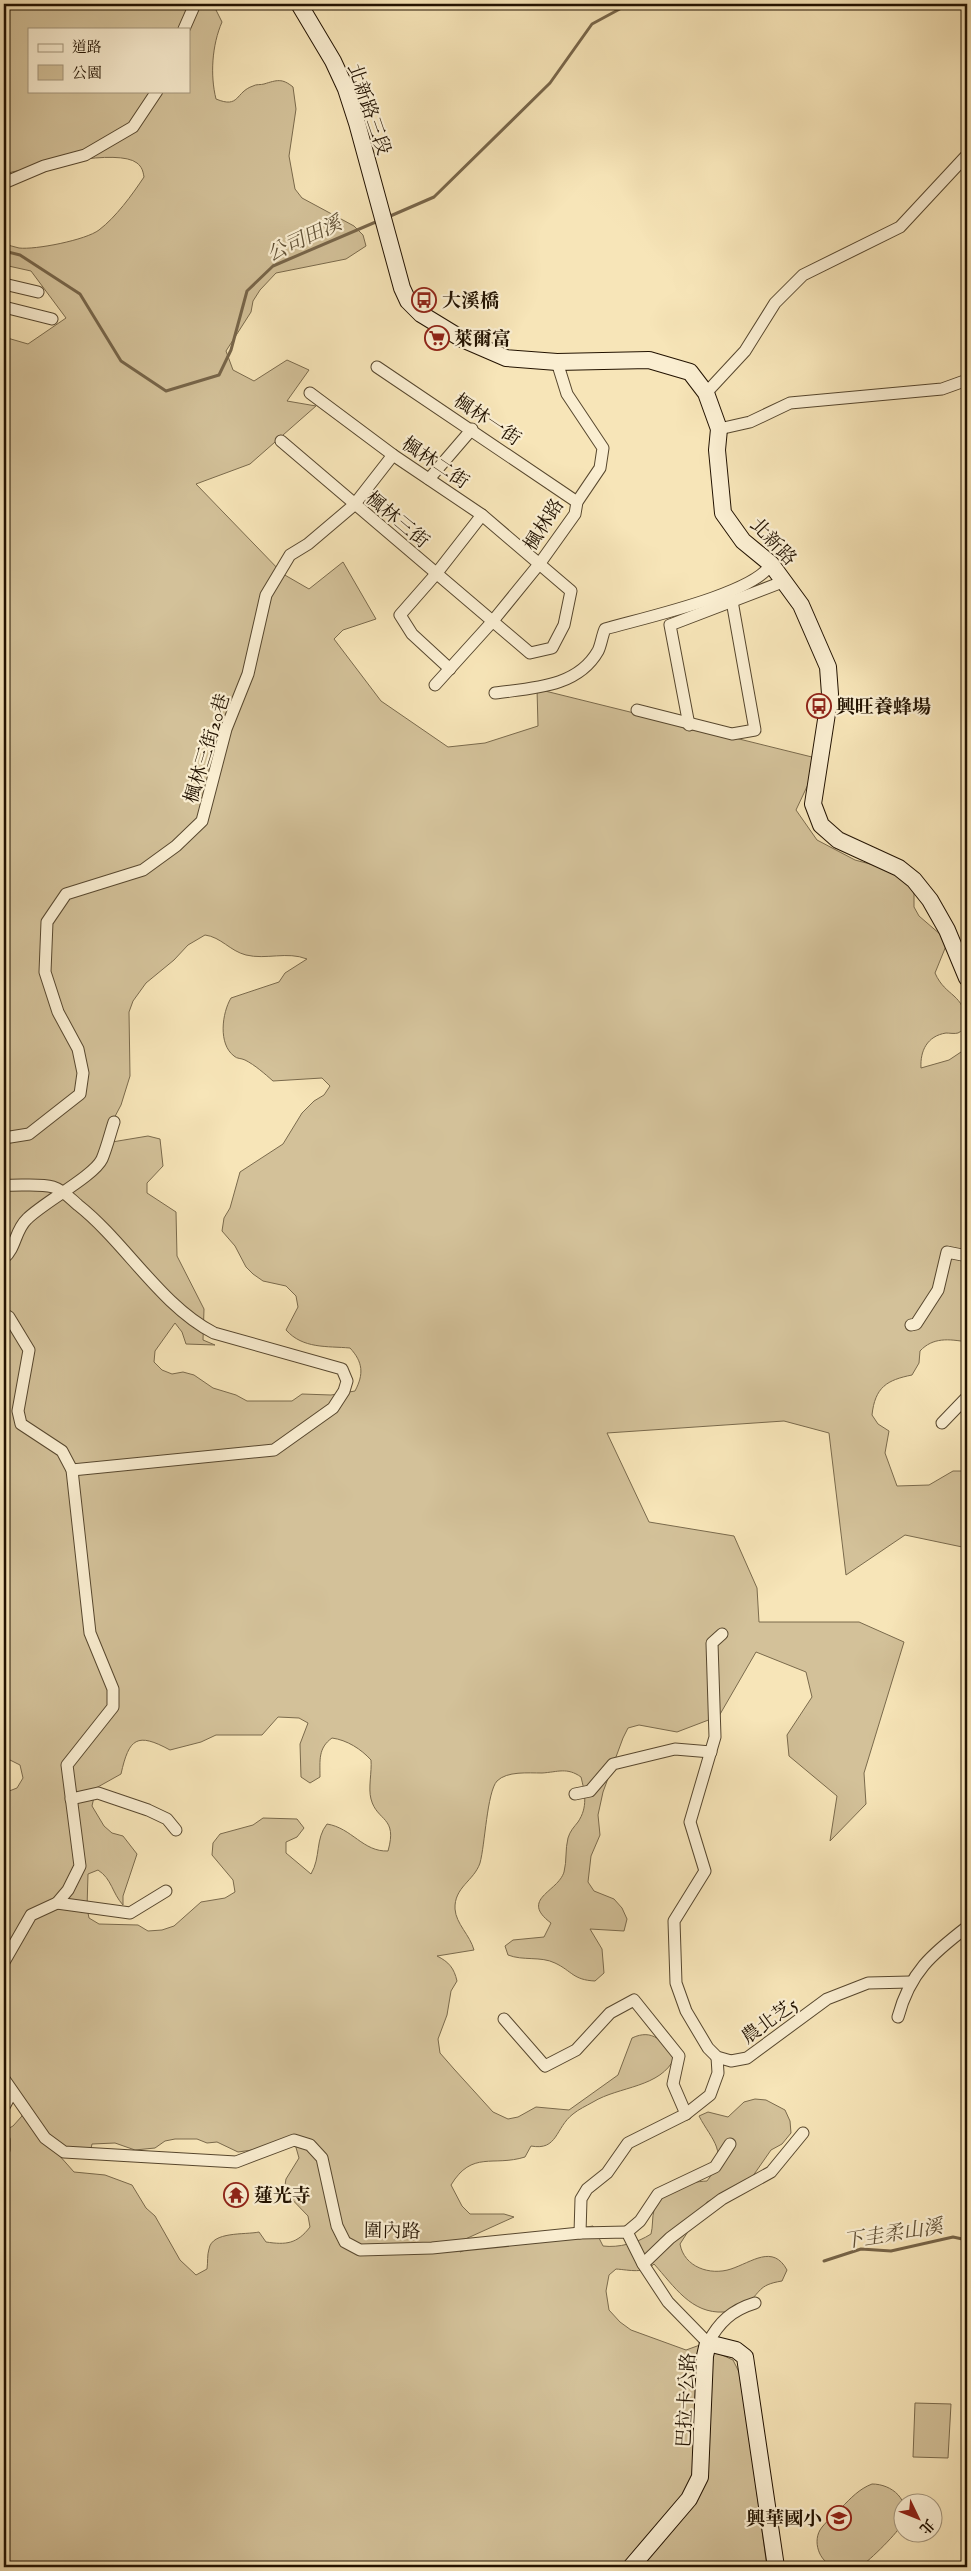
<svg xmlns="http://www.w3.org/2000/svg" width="971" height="2571" viewBox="0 0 971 2571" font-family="'IM FELL English','Noto Serif TC',serif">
	<rect width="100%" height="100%" fill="#f7e5b8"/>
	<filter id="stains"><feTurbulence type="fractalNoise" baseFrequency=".004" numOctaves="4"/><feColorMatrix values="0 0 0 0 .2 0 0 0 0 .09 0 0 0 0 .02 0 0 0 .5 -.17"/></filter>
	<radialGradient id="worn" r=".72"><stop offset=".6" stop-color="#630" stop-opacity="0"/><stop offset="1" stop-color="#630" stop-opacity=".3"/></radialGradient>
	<g fill="#d3c199" stroke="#7a6a4c" fill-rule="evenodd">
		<path d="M4 4H142V6L156 4H213L222 22C212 45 210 75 216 99 240 109 235 92 253 86 256 84 261 85 264 84 277 80 282 78 293 87L296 109 289 156 295 189 302 198 354 226 363 235 366 246 346 259 276 273 260 290 253 301 251 312 226 351 233 370 254 381 287 360 309 370 287 401 316 406 250 464 196 484 283 574 309 589 343 562 376 619 343 630 334 639 381 701 448 747 485 743 538 726 537 689 820 759 796 810 817 840 855 860 885 868 914 885V907L919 916 948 941 935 973C946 998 964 992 967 1025 965 1027 961 1032 958 1033 955 1034 949 1033 946 1033 927 1036 920 1051 921 1068L949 1060 967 1048V1342C949 1339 933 1337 920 1351L919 1363 912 1375C887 1380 875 1387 872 1415L878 1424 889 1431 885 1453 897 1486 929 1485 953 1471H967V1548L905 1535 846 1575 829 1433 784 1421 607 1433 649 1522 734 1536 757 1588 759 1622H859L904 1642 864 1773 866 1804 830 1841 837 1796 789 1756 787 1735 812 1697 806 1672 756 1652 719 1716 677 1732 639 1725 628 1728 623 1738 603 1792 598 1815 600 1835 591 1856 588 1882 594 1891 614 1899 622 1908 627 1919 624 1931 590 1929 602 1949 604 1973 595 1981C573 1980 572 1971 555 1963 541 1956 523 1961 508 1955L505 1946 513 1940 544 1937 551 1923C519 1899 558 1892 564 1872 567 1861 565 1849 568 1838 570 1831 574 1827 578 1822 588 1807 585 1793 581 1777 567 1767 558 1772 542 1773 528 1773 507 1771 497 1781 487 1792 485 1845 480 1863 474 1881 454 1887 455 1909 456 1924 470 1935 474 1950L437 1956C449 1962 454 1968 457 1981L451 1991 447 2015 438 2039 440 2053 454 2069 493 2112 508 2119 518 2117 536 2107 569 2110 618 2075 632 2038C653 2028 663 2042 675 2057 661 2088 619 2086 593 2102 586 2106 579 2109 573 2114 555 2128 558 2151 531 2146L525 2157C493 2167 472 2150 451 2185L462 2206 470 2214H504L514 2217 461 2241 460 2252 479 2245 593 2226 603 2246C619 2248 637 2243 651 2234 653 2227 652 2217 654 2210 662 2189 687 2182 707 2181 730 2152 712 2141 699 2116L708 2112 728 2117 744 2102 755 2099 766 2100 785 2110 790 2121 791 2133 782 2144 771 2150 748 2183 707 2202 680 2244C684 2267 710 2276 731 2269 752 2262 773 2244 787 2270L782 2281C757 2285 762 2292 745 2305 739 2311 732 2312 724 2312 691 2314 674 2286 654 2264 644 2274 630 2270 616 2269L609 2275 606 2291 609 2310 620 2322 631 2330 686 2350 700 2345 733 2360 741 2376 767 2567H4V2159L7 2154 4 2131 13 2126 22 2116 23 2105 4 2088V1793L17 1788 23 1778 20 1765 10 1760 4 1759V1696L8 1692 4 1679V337L28 344 66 318 31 271 4 265V244C9 245 14 247 19 248 35 250 86 240 99 230 116 217 132 195 144 177 143 171 142 167 137 163 118 148 37 167 12 172L4 175ZM29 29H189V91H29ZM205 935C221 937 230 951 246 955 266 960 287 951 307 959L285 973 279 982 231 998C222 1013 218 1044 234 1056 237 1059 241 1058 245 1060 255 1065 265 1074 273 1081L322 1078 330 1086 324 1095 314 1101 302 1113 283 1144 240 1172 230 1208 224 1218 222 1231 235 1246 246 1267 253 1274 263 1281 286 1286 296 1296 298 1307 286 1330C303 1349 327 1346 350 1348 363 1362 364 1374 355 1391L331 1395 302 1394 292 1401H247L236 1395 213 1388 194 1375 183 1372 172 1374 162 1370 154 1362 155 1351 175 1323 182 1332 186 1344 215 1345 203 1340 204 1309 177 1256 176 1212 147 1193V1183L163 1166 160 1139 148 1136 112 1142 111 1124 121 1105 130 1076 129 1012 133 1001 146 983 174 960 188 945ZM278 1717 299 1718 308 1723 300 1744 301 1777 310 1783 320 1777C320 1760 318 1748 332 1738 347 1740 361 1749 371 1760 372 1772 368 1788 371 1799 377 1822 398 1816 388 1851 363 1852 352 1828 327 1824 315 1839 321 1857 311 1874L286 1853V1842L297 1837 304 1828 297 1819 263 1818 253 1825 220 1834 213 1843 212 1855 233 1880 235 1892 225 1898 201 1902 174 1926 162 1930 148 1931 138 1925 99 1924 89 1918 87 1908 88 1874 98 1870C112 1879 112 1893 123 1905V1896L137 1854 123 1836 112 1833 104 1826 92 1806 96 1788 121 1774C129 1738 137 1732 170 1750L201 1742 216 1735H262ZM175 2139H197L207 2143 217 2142 238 2152 295 2144 299 2158 286 2179 284 2191 308 2216 310 2227C297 2244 286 2245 266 2242L259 2232C245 2235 212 2231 209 2249 207 2255 208 2262 207 2269L196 2275 180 2260 155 2216 146 2208 132 2185 105 2175 74 2172 58 2154 90 2153 92 2144 115 2143 135 2150 155 2148 165 2141Z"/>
		<polygon points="915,2403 951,2404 948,2458 913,2457"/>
		<path d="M872 2484C892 2484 911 2500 903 2522 899 2532 870 2560 860 2567 853 2567 844 2568 837 2567 821 2565 812 2544 820 2530 825 2522 835 2515 841 2508 851 2498 859 2489 872 2484Z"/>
	</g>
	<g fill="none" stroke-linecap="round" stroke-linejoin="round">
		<g stroke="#776549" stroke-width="3">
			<polyline points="388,217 434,197 550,83 592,24 629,4"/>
			<polyline points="4,251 20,255 80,294 121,361 166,391 219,375 231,350 247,291 273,266 378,221"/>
			<polyline points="824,2261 861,2249 891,2251 953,2237 967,2240"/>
		</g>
		<defs>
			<g id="minor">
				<polyline points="184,29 195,4"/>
				<polyline points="4,183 44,166 85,155 133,127 157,91"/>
				<polyline points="4,284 38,292"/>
				<polyline points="4,307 52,319"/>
				<polyline points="377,367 577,502"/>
				<polyline points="706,393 745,351 775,303 803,275 900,227 967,155"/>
				<polyline points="719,429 750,422 790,403 942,389 967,380"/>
				<polyline points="281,441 530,653 552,648 564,625 571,591 482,515 393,455 310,393"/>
				<polyline points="429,479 472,429"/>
				<polyline points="450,669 412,634 400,615 436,574 482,515"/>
				<polyline points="435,685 492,622 540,563 575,514 577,502 600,468 603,448 567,394 557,362"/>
				<path d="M495 693C531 688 577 688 598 651 601 645 602 636 605 629 639 619 755 594 771 564"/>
				<polyline points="637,710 732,734 755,730 732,601"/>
				<polyline points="689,725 670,625 785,581"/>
				<polyline points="4,1138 29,1134 80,1094 83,1073 78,1049 58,1012 45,972 47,922 66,894 143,870 176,846 202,821 226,729 248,674 266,595 290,555 308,544 354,505 393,455"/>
				<path d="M4 1185C19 1186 39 1183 53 1187 63 1190 71 1199 78 1205 125 1242 161 1306 214 1333L342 1369 347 1381 344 1391 333 1408 274 1450 72 1470"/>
				<path d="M4 1258C16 1248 15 1230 27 1219 44 1202 94 1176 102 1159 107 1147 110 1134 114 1122"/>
				<polyline points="4,1314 9,1317 29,1350 18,1411 21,1424 62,1451 72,1470 90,1633 113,1689 113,1707 67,1765 80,1866 68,1890 57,1903 31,1915 4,1962"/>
				<polyline points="911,1325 916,1324 938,1290 947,1252 967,1256"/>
				<polyline points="942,1423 967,1397"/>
				<polyline points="722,1634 712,1643 715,1737 690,1822 705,1871 674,1921 676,1983 686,2011 708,2048 717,2057 731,2061 747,2058 827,1999 868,1983 910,1982"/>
				<polyline points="575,1794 590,1791 613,1764 675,1749 711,1752"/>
				<polyline points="71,1799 98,1793 148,1810 167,1819 176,1830"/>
				<polyline points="57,1903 130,1913 166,1891"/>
				<path d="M898 2017C910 1972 932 1954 967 1927"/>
				<polyline points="504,2019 545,2066 576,2050 610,2013 634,2000 679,2056 673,2084 686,2114"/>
				<path d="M4 2079 45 2138 64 2152 236 2162 294 2140 310 2145 322 2158 337 2226 345 2242 360 2250 432 2248 580 2233 627 2232 643 2264 668 2302 708 2343C719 2322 732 2310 755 2303"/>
				<polyline points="4,2107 12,2092"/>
				<polyline points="4,2140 4,2150"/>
				<polyline points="627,2232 640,2221 658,2194 715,2167 730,2144"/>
				<polyline points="580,2233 581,2199 587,2189 607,2173 628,2143 686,2114 710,2095 718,2073 717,2057"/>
				<polyline points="643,2264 670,2238 722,2199 771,2172 803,2133"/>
			</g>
			<g id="secondary">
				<polyline points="299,4 333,61 346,89 357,123 402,288 408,301 421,314 462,339 506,358 557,362 649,360 690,372 706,393 719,429 717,450 723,513 743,541 771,564 801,605 828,667 830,694 813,804 821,825 838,840 899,868 914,880 930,900 947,930 967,978"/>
				<polyline points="631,2567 689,2499 700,2477 705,2356 708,2343 736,2350 745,2357 776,2567"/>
			</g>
		</defs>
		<use href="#minor" stroke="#57472e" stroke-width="13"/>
		<use href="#secondary" stroke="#221200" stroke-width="18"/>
		<use href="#minor" stroke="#faeed1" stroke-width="11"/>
		<use href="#secondary" stroke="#faeed1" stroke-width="16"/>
	</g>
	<defs>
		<symbol id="bus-ring" viewBox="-11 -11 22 22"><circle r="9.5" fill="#faeed1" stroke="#8f2418" stroke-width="1.5"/><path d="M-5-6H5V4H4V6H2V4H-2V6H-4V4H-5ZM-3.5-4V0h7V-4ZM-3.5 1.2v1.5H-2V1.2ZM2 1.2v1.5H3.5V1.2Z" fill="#8f2418"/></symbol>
		<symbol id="supermarket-ring" viewBox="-11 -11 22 22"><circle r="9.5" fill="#faeed1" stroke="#8f2418" stroke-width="1.5"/><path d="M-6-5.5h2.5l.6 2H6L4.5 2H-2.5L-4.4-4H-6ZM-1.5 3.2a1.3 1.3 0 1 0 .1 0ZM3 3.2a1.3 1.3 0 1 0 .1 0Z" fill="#8f2418"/></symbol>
		<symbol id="temple-ring" viewBox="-11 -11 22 22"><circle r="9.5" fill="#faeed1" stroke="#8f2418" stroke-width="1.5"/><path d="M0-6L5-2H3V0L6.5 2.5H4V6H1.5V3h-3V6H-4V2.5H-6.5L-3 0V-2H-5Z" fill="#8f2418"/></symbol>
		<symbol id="school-ring" viewBox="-11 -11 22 22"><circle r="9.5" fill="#faeed1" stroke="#8f2418" stroke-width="1.5"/><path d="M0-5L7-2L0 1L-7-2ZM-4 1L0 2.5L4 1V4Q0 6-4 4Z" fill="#8f2418"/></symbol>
	</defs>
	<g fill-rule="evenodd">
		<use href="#bus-ring" x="410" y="286" width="28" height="28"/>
		<use href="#supermarket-ring" x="423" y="324" width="28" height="28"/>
		<use href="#bus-ring" x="805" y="692" width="28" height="28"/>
		<use href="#temple-ring" x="222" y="2181" width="28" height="28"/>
		<use href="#school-ring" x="825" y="2504" width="28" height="28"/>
	</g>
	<g text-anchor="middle" stroke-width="4.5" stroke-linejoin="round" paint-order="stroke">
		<g font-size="19" fill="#221200" stroke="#faeed1">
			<text transform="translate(370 109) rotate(71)" y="7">北新路三段</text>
			<text transform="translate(488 419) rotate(34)" y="7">楓林一街</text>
			<text transform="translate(436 462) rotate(34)" y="7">楓林二街</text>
			<text transform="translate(398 519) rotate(40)" y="7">楓林三街</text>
			<text transform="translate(543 524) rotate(-58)" y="7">楓林路</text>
			<text transform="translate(774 541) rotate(46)" y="7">北新路</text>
			<text transform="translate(206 748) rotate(-73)" y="7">楓林三街20巷</text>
			<text transform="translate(769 2020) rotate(-36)" y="7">農北芝5</text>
			<text transform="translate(392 2230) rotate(1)" y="7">圍內路</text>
			<text transform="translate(685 2400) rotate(-87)" y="7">巴拉卡公路</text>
		</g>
		<g font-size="19" font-weight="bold" fill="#221200" stroke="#faeed1" text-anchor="start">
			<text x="442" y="307">大溪橋</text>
			<text x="454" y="345">萊爾富</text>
			<text x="836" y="713">興旺養蜂場</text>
			<text x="254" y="2202">蓮光寺</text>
			<text x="822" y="2525" text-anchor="end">興華國小</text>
		</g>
		<g font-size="20" font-style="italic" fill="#615136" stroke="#faeed1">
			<text transform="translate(304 238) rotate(-25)" y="7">公司田溪</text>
			<text transform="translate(893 2233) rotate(-9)" y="7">下圭柔山溪</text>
		</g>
	</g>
	<rect width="971" height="2571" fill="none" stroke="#f7e5b8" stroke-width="20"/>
	<rect x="5" y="5" width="961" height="2561" fill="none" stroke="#221200" stroke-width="2.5"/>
	<rect x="10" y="10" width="951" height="2551" fill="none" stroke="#221200"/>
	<rect x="28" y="28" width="162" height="65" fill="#faeed1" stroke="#a4967d"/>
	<rect x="38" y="44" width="25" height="8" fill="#faeed1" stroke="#a4967d"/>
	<text x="72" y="52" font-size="15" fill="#221200">道路</text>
	<rect x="38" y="65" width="25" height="15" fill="#d3c199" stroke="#a4967d"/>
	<text x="72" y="78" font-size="15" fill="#221200">公園</text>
	<g transform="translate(918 2518) rotate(133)"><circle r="24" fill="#faeed1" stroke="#a4967d"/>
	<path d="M0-4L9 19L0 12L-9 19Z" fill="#8f2418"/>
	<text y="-8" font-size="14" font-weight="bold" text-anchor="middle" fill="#221200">北</text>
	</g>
	<rect width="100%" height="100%" filter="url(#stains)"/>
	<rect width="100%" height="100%" fill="url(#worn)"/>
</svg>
